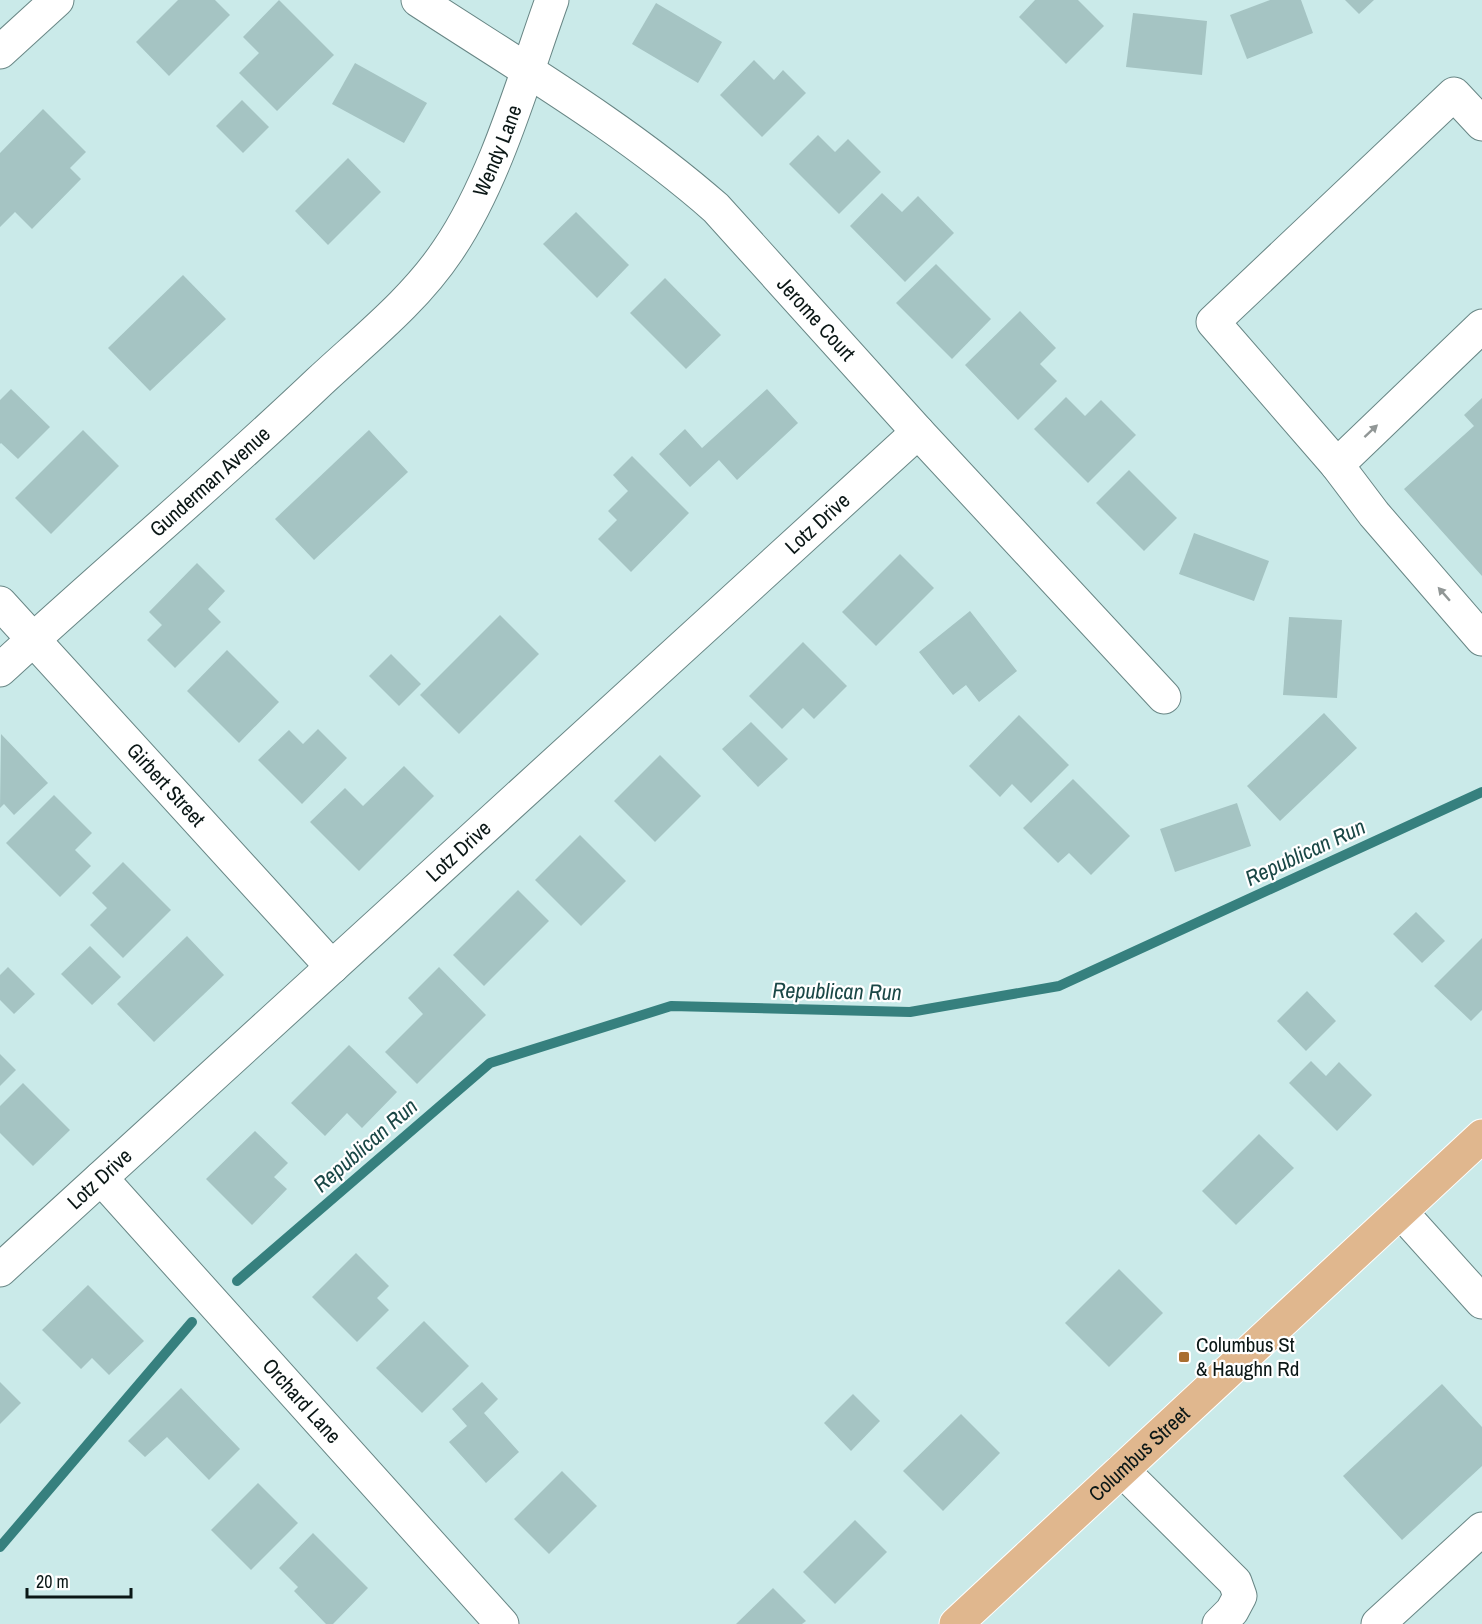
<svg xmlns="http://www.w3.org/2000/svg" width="1482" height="1624" viewBox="0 0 1482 1624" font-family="'Archivo Narrow',sans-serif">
	<rect width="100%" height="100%" fill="#caeae9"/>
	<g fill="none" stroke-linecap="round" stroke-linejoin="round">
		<g stroke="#36807e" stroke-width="10">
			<polyline points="237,1281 490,1063 671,1006 910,1012 1059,986 1482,792"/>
			<polyline points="0,1547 192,1322"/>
		</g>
	</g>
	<g fill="#a5c4c3">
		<polygon points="178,0 215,0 230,15 169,76 136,42"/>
		<polygon points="279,0 334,55 277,111 239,73 259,53 243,37"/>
		<polygon points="1035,0 1078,0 1104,26 1066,64 1019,17"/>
		<polygon points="1270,0 1301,0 1313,33 1247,59 1230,15"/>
		<polygon points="1345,0 1374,0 1359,14"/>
		<polygon points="656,3 722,42 698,83 632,44"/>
		<polygon points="1133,13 1207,21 1202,75 1126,67"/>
		<polygon points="754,60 774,80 783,70 806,93 762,137 720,95"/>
		<polygon points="355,63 427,103 404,143 332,104"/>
		<polygon points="242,100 269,127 243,153 216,126"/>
		<polygon points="43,109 86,152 70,168 81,179 32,229 15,212 0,227 0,153"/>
		<polygon points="818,135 835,152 848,139 881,172 839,214 789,164"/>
		<polygon points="348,158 381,192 328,245 295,211"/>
		<polygon points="882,193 902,212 918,196 954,233 905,282 850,226"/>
		<polygon points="576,212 629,265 597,298 543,244"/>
		<polygon points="936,264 991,319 952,359 896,303"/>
		<polygon points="183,275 226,319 150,391 108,348"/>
		<polygon points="665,278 721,335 686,369 630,313"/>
		<polygon points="1020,311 1056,348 1040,364 1057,381 1018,420 965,365"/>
		<polygon points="11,389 50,427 18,459 1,443 0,444 0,400"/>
		<polygon points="767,389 798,423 737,480 719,460 690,487 659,454 685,429 702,448"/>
		<polygon points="1066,397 1085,416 1101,400 1136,435 1088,483 1034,429"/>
		<polygon points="1482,398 1482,576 1404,489 1474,426 1464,415"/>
		<polygon points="83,430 119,466 51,534 15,498"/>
		<polygon points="369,430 408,472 314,560 275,519"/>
		<polygon points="632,456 689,513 631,572 598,539 617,520 608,511 628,491 613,475"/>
		<polygon points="1129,470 1177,518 1144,551 1096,503"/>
		<polygon points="1194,533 1269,561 1254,601 1179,574"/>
		<polygon points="900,554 934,588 876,646 842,612"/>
		<polygon points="197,563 225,591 208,609 221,622 175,668 147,640 162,625 149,612"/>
		<polygon points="970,611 1017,671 979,702 966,685 953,695 919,652"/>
		<polygon points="500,615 539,654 459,734 420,695"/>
		<polygon points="1289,617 1342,620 1337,698 1283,695"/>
		<polygon points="803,642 847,686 814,719 803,708 782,729 749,696"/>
		<polygon points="227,650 279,702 239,743 187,691"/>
		<polygon points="391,654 421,684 399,706 369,676"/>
		<polygon points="1324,713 1357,748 1280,821 1247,786"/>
		<polygon points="1019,715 1069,765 1031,803 1012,784 1000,797 969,766"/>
		<polygon points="751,722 788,759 758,787 722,749"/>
		<polygon points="318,729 347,758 302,804 258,760 289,730 303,744"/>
		<polygon points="1,734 48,783 14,815 4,804 0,808"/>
		<polygon points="660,755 701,796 655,842 614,801"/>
		<polygon points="404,766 434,796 359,871 310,822 345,788 363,806"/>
		<polygon points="1073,779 1130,836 1091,875 1069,853 1058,863 1023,828"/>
		<polygon points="54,795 92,833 75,850 91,866 60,897 6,843"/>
		<polygon points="1237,803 1251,846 1175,872 1160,829"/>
		<polygon points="580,835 626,881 581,926 535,880"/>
		<polygon points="123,862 171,910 123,958 90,925 107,908 92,893"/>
		<polygon points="518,890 549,921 484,986 453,955"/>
		<polygon points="1416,912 1445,941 1422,963 1393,934"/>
		<polygon points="187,936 224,975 154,1042 117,1004"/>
		<polygon points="1482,938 1482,1010 1471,1021 1434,986"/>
		<polygon points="90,946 121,977 92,1005 61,974"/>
		<polygon points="8,967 35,994 14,1014 0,1000 0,975"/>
		<polygon points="439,967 486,1015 417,1084 385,1052 423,1014 408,998"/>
		<polygon points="1307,991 1336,1021 1306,1051 1277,1021"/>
		<polygon points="349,1045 397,1092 362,1128 347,1113 325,1136 291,1103"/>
		<polygon points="0,1054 16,1070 0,1086"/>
		<polygon points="1311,1061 1326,1076 1339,1062 1372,1095 1337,1131 1289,1083"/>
		<polygon points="23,1083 70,1130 33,1166 0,1133 0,1106"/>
		<polygon points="255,1131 288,1163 274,1177 287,1189 252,1225 206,1179"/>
		<polygon points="1259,1134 1294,1168 1236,1225 1202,1191"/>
		<polygon points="356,1253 389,1286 377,1298 389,1310 357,1342 312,1297"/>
		<polygon points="1119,1269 1163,1313 1109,1367 1065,1323"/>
		<polygon points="88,1285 144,1341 109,1375 92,1358 81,1369 42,1330"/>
		<polygon points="424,1321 469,1366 422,1413 376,1368"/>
		<polygon points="0,1382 21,1403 0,1424"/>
		<polygon points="482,1382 498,1399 484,1413 519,1452 486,1483 449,1442 467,1426 452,1409"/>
		<polygon points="1442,1384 1482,1427 1482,1466 1402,1540 1343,1476"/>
		<polygon points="181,1388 240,1449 209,1480 167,1437 145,1457 128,1441"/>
		<polygon points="853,1394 880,1421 851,1451 824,1423"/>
		<polygon points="961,1414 1000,1453 943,1511 903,1471"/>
		<polygon points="562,1471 597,1506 549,1554 514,1519"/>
		<polygon points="258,1483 298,1523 251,1570 211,1530"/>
		<polygon points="855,1520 887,1552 835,1604 803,1572"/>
		<polygon points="313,1533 368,1588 333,1624 326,1624 294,1591 298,1587 279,1568"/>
		<polygon points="773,1588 806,1621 802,1624 736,1624"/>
	</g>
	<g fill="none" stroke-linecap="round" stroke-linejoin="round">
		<defs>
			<g id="minor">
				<path id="s1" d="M418 0C519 66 625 128 716 208L918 432 1164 697"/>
				<polyline points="0,52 57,0"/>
				<polyline points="1482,326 1337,465 1374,514 1482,639"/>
				<polyline points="1337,465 1213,322 1454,94 1482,124"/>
				<path id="s2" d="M0 603 332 967"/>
				<path id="s3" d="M0 670C105 573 215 481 319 382 364 340 414 301 448 250 496 179 523 81 552 0"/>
				<path id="s4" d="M101 1178 502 1624"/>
				<polyline points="1401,1212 1482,1302"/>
				<path id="s5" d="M0 1270 918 432"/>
				<polyline points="1122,1470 1235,1582 1240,1596 1232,1611 1219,1624"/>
				<polyline points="1378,1624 1482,1529"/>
			</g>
			<g id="major">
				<path id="s6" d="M956 1624 1482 1136"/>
			</g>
		</defs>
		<use href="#minor" stroke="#688685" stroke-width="35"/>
		<use href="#major" stroke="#fff" stroke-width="35"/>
		<use href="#minor" stroke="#fff" stroke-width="33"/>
		<use href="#major" stroke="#e0b78e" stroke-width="33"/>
	</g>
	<defs><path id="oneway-solid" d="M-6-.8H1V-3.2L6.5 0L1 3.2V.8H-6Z" transform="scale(1.5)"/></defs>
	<g fill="#919796">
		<use href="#oneway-solid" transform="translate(1371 431) rotate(-43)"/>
		<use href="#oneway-solid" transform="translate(1444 594) rotate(-131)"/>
	</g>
	<rect fill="#a96e30" stroke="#fff" stroke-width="2" x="1178" y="1351" width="12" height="12" rx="3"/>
	<g text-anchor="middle" stroke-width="4.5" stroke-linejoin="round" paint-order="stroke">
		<g font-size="21" fill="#0b1716" stroke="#fff">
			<text dy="7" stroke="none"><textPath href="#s3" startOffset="726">Wendy Lane</textPath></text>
			<text dy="7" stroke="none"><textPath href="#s1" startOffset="513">Jerome Court</textPath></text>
			<text dy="7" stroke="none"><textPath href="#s3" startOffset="282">Gunderman Avenue</textPath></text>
			<text dy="7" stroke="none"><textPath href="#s5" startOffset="1107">Lotz Drive</textPath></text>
			<text dy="7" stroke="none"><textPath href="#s2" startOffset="246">Girbert Street</textPath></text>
			<text dy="7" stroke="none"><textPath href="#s5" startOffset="621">Lotz Drive</textPath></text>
			<text dy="7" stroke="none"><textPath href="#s5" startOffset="135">Lotz Drive</textPath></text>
			<text dy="7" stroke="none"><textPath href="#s4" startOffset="300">Orchard Lane</textPath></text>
			<text dy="7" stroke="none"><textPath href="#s6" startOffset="250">Columbus Street</textPath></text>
		</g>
		<g font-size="21" fill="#0b1716" stroke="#fff" text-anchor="start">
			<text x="1196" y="1352">Columbus St<tspan x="1196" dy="24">&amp; Haughn Rd</tspan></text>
		</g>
		<g font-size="22" font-style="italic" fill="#1a4746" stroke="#fff">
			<text transform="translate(1305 852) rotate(-25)" y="8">Republican Run</text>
			<text transform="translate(837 991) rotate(1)" y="8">Republican Run</text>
			<text transform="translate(365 1145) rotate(-41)" y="8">Republican Run</text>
		</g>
	</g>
	<path d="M27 1588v9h104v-9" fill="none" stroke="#0b1716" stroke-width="3"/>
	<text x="36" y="1588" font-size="18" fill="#0b1716" stroke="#ffffff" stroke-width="4.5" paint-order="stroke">20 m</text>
</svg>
